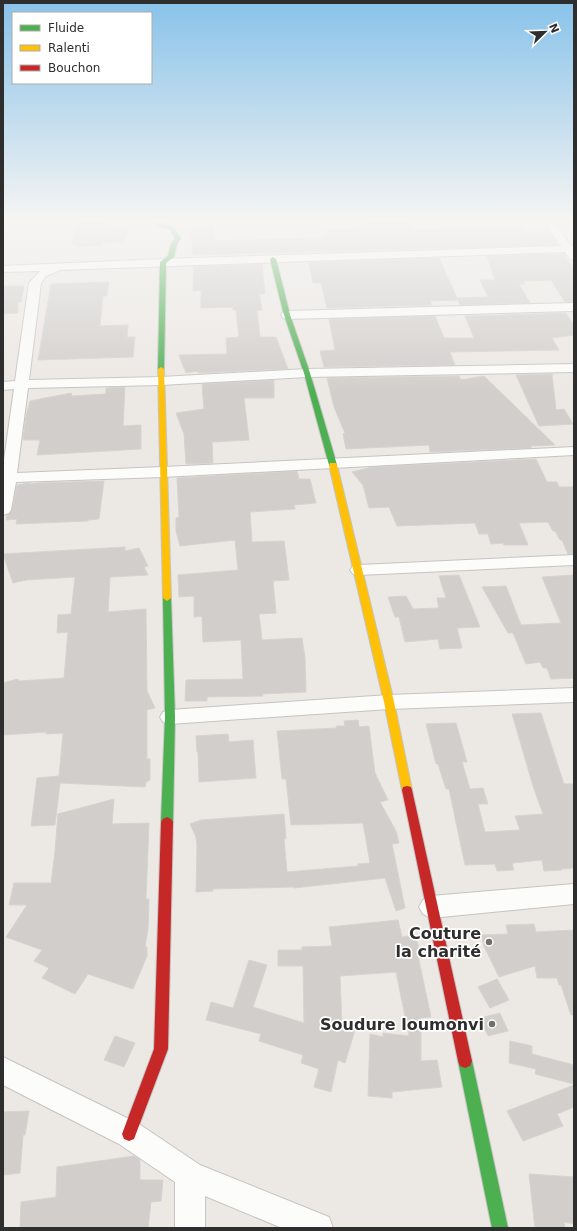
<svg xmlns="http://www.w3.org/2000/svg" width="577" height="1231" viewBox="0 0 577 1231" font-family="'DejaVu Sans',sans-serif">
	<rect width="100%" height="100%" fill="#ece8e4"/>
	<g fill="#d1cecb" stroke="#d7d4d0">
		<polygon points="77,222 108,222 107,228 129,228 124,242 102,243 101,246 77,247 77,244 71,244"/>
		<polygon points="372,222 408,222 411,230 520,227 523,232 548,231 558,245 193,255 191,228 213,227 215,241 278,239 324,238 324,230 358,229 357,227 360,227 359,224 372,224"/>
		<polygon points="564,254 574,269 574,302 565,302 551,280 523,281 525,284 519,284 530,303 460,305 458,300 430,301 432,305 327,308 321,283 313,283 309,263 439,258 457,298 488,297 480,280 495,280 487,256"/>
		<polygon points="262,264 265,294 259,294 262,310 257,311 260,337 276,337 288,369 198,373 198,371 186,373 179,355 227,354 226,338 239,337 236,310 233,310 233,307 201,308 201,290 193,291 194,267"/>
		<polygon points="109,282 107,296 103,296 100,326 128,325 127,337 135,337 133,357 38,360 51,284"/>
		<polygon points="3,286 24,286 21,302 18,302 18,313 3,314"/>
		<polygon points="566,313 574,325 574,335 552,338 559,350 450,352 455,365 324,367 320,351 335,350 329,319 435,316 444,338 474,338 465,316"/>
		<polygon points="552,374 556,410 564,409 573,424 539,426 516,375"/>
		<polygon points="459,376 461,380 484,376 555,445 531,446 531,448 430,452 429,445 346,449 343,434 345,433 334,407 327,378"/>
		<polygon points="274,380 274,398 244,398 249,440 212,442 213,463 186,464 184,434 176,413 204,409 202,384"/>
		<polygon points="125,387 123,426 141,425 141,449 37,455 40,440 23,440 26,416 30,401 71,393 72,396 106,394 106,388"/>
		<polygon points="536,459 547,482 557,482 559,487 574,487 574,554 568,554 562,540 560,540 555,531 553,531 548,522 519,523 528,545 504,545 503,543 491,544 488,534 479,534 475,523 397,526 389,507 369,508 363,485 352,472 372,467"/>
		<polygon points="297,471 299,479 310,479 316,503 294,505 295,509 250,512 252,542 284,541 289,580 273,581 276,613 259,614 262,640 302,638 305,658 306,692 262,694 263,696 207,697 207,701 185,701 186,680 243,679 241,640 203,642 202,616 194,617 194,596 179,597 178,575 238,570 235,540 180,546 176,531 176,518 179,517 177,478"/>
		<polygon points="104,481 99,519 88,520 88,521 16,524 17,519 6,520 7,515 12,510 17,485 29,483 31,484 39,483"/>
		<polygon points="125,547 125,551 139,548 148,566 144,567 148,575 110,577 108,612 146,609 147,691 155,708 147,710 147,759 150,759 150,780 146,782 145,787 60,783 55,825 31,826 37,778 59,776 63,733 46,734 46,732 3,735 3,683 18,679 19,681 64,678 68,632 57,633 58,615 71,614 75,577 26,580 13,583 3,554"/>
		<polygon points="459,575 480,627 457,628 462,648 440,649 438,639 405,642 399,617 395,617 388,597 406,596 413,609 439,608 437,598 446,598 439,576"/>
		<polygon points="574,575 574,678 551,679 547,668 543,668 540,662 526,664 513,633 508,633 482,587 506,586 521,625 561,623 542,577"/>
		<polygon points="541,713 564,784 574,784 574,868 561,869 562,870 544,871 542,860 512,863 514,870 497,871 495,864 465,865 449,789 446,789 438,764 436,764 426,724 456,723 467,762 462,762 470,789 483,788 488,804 478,804 485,832 520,830 515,816 543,814 533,786 512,714"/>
		<polygon points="358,720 359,727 369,726 375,773 388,800 380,802 396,831 399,843 392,844 405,908 396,911 385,878 294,888 294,887 213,889 213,891 196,892 197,845 196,837 190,824 201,820 284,814 286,839 284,839 287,872 358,866 358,864 370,863 363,823 291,825 286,779 282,779 277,731 337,728 336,726 345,726 344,721"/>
		<polygon points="228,734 229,742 253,740 256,778 199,782 198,752 197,752 196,736"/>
		<polygon points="114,799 112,824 149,823 146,899 149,899 148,929 145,947 147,947 147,956 133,989 88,974 75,994 42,978 49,968 34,961 42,950 6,937 27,905 9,905 14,883 51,883 55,851 58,814"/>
		<polygon points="398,920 402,937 415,935 421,955 418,956 431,1017 421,1018 421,1061 437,1060 442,1087 392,1092 392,1098 368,1096 370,1034 383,1037 383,1033 409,1036 396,972 340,976 342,1025 355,1030 345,1063 338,1060 331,1092 314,1087 319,1069 301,1063 303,1055 259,1041 261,1034 206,1020 211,1002 233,1008 249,960 267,965 253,1007 304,1023 303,966 278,966 278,950 302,950 302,947 332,946 329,927"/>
		<polygon points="534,924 536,932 574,930 574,1015 571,1015 561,985 559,985 557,978 537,978 535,966 499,977 484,946 481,935 508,934 506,925"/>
		<polygon points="497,979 509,1000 490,1008 478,987"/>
		<polygon points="500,1013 508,1031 488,1036 480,1018"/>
		<polygon points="115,1036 135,1043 124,1067 104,1060"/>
		<polygon points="510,1041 532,1046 532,1054 574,1065 574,1084 535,1074 536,1069 509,1063"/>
		<polygon points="574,1085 574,1107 557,1114 563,1126 523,1141 507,1111"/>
		<polygon points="29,1111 25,1135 23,1135 20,1173 3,1175 3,1112"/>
		<polygon points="134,1156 140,1160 140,1180 163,1180 161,1201 151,1202 148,1228 20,1228 21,1202 56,1197 57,1167"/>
		<polygon points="529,1174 574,1177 574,1224 564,1222 565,1228 535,1228"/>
	</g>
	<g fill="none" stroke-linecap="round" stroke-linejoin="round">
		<defs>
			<g id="street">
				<polygon points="544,222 554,222 571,246 574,246 574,260 570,259 565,252 60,270 46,276 41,283 29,380 161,377 307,369 574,364 574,372 307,377 161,385 28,388 17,473 163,467 574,447 574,455 163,477 16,482 11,510 9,513 3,515 3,467 14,389 3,390 3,382 15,381 29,283 40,271 3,272 3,266 163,259 561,246"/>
				<polygon points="574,303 574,311 287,319 283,318 281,315 283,312 287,311"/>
				<polygon points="574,555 574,565 359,575 353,574 350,570 353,566 359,565"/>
				<polygon points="574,688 574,702 389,709 170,724 163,722 160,717 163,712 170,710 389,695"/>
				<polygon points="574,884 574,904 431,918 423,914 419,907 423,900 431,896"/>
				<polygon points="3,1057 139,1124 200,1165 329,1217 333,1228 282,1228 205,1196 205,1228 175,1228 175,1182 119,1144 3,1085"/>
			</g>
			<g id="fast">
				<polygon points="159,223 173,227 181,238 177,244 174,257 166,263 164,369 161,371 158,369 160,262 168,256 171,244 175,238 169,229 157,226 156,225"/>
				<polygon points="273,257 276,259 290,315 310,373 337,465 336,467 330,467 329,465 304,373 284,315 270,259"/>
				<polygon points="167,595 171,598 175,717 173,822 171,825 167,827 163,825 161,822 165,717 163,598"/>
				<polygon points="465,1054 470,1056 472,1061 508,1228 492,1228 458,1061 460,1056"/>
			</g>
			<g id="slow">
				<polygon points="161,367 164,369 171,598 167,601 163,598 158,369"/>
				<polygon points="330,463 336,463 337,465 394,702 412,790 411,793 407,794 403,793 402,790 384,702 329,465"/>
			</g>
			<g id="jam">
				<polygon points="407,786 411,787 412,790 472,1061 470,1066 465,1068 460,1066 458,1061 402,790 403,787"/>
				<polygon points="167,817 171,819 173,822 168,1049 134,1139 129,1141 124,1139 122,1134 154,1049 161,822 163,819"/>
			</g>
		</defs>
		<use href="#street" stroke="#c5c4c5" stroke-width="2"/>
		<use href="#fast" stroke="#c5c4c5" stroke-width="2"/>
		<use href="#slow" stroke="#c5c4c5" stroke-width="2"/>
		<use href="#jam" stroke="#c5c4c5" stroke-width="2"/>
		<use href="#street" fill="#fcfcfb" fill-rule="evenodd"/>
		<use href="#fast" fill="#4caf50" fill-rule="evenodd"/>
		<use href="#slow" fill="#ffc107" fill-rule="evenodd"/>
		<use href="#jam" fill="#c62828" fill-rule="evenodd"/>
	</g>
	<linearGradient id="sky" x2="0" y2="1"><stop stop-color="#88c2ea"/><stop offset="0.56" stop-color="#f6f5f3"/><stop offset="1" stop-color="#f6f5f3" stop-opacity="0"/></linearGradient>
	<rect width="577" height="394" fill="url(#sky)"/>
	<g fill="#706f6e" stroke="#fff" stroke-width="1.5">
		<circle cx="489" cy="942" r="4"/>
		<circle cx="492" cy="1024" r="4"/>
	</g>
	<g text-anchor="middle" stroke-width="3.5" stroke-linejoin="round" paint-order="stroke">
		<g font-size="16" font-weight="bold" fill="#2e2e2e" stroke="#fff" text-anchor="end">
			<text x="481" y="939">Couture<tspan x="481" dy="18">la charité</tspan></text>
			<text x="484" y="1030">Soudure loumonvi</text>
		</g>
	</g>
	<rect width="577" height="1231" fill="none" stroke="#2e2e2e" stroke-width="8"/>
	<rect x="12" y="12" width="140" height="72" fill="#ffffff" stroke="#ababab"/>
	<rect x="20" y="25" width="20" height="6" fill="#4caf50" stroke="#ababab"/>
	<text x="48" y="32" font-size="12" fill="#2e2e2e">Fluide</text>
	<rect x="20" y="45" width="20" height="6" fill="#ffc107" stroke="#ababab"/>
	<text x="48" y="52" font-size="12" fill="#2e2e2e">Ralenti</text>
	<rect x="20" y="65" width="20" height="6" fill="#c62828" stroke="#ababab"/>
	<text x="48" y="72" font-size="12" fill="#2e2e2e">Bouchon</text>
	<g transform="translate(545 32) rotate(67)" stroke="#ffffff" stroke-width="3" paint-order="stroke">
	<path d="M0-3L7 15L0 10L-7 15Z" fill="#2e2e2e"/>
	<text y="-6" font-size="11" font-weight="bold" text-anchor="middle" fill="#2e2e2e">N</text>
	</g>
</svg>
